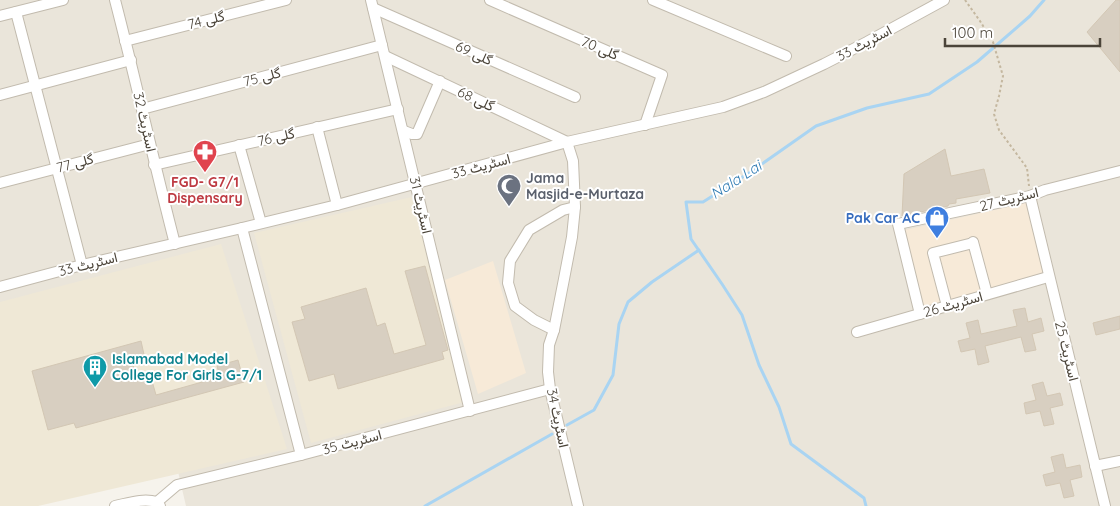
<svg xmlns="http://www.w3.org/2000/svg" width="1120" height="506" viewBox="0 0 1120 506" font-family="Quicksand,Vazirmatn,sans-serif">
	<rect width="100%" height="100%" fill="#f6f3ec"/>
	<polygon fill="#eae5da" points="0,0 1120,0 1120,506 186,506 176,463 0,501"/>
	<g fill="#f7ead8">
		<polygon points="1026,203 1043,273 924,308 905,230"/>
		<polygon points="493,261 526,373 478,394 445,280"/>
	</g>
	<g fill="#efe8d6">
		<polygon points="412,197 468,401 311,443 254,233"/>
		<polygon points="221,244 287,449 38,506 0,506 0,302"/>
	</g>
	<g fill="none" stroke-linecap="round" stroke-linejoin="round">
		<g stroke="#a9d4f2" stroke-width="3">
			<polyline points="567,425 594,410 613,375 619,324 628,302 652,282 699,250"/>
			<polyline points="425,506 552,434"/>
			<polyline points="866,506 864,498 791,444 779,407 759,365 742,315 722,284 691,239 686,202 703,202 749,173 816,126 867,108 929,94 977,62 1030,16 1044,0"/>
		</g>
	</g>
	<g fill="#d8cfc1" stroke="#d3c7b4">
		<polygon points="1116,0 1120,0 1120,72 1087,32"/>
		<polygon points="945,149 951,176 984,169 990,193 956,199 956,203 949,204 948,206 902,216 904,174"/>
		<polygon points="425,266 448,350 442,352 444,359 338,389 334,374 309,381 292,322 305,319 301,307 366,288 377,326 385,323 394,354 426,345 405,271"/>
		<polygon points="1025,308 1028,322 1041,318 1044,331 1032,334 1036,350 1025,352 1021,337 985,346 989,362 978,365 975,349 961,352 958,341 970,338 966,323 978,320 981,334 1017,326 1013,310"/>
		<polygon points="1120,316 1120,329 1096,335 1093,323"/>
		<polygon points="141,341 145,359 132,362 137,377 150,374 156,395 220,377 217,366 238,360 244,382 76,428 74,423 48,430 32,371"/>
		<polygon points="1043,382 1047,396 1060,393 1063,405 1050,408 1054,424 1044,426 1040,411 1026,414 1024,403 1036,400 1032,385"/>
		<polygon points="1063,454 1066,468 1080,465 1082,477 1070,480 1074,496 1064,498 1060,483 1046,486 1043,475 1055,472 1051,457"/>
	</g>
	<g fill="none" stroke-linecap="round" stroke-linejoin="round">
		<defs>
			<g id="minor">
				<path d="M115 0C136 81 154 163 175 244"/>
				<polyline points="371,0 470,411"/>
				<polyline points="490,0 662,75 645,125"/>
				<polyline points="653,0 786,56"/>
				<polyline points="373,8 575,97"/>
				<polyline points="16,12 82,265"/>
				<polyline points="0,16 63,0"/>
				<polyline points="125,41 286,0"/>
				<polyline points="385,56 567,142 573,161 575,207 572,237 564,279 554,330 549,345 548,372 550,389 578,506"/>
				<polyline points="0,95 131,60"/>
				<polyline points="142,109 382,45"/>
				<polyline points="317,127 337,205"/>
				<polyline points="404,131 412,134 417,134 440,81"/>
				<polyline points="239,145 261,223"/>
				<polyline points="154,165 398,109"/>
				<polyline points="0,183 150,144"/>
				<polyline points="1030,196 1105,506"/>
				<polyline points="242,228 301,455"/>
				<polyline points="973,242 987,294"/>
				<polyline points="0,287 82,265 242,228 337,205 567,142 723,107 764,92 824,64 867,42 944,0"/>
				<polyline points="947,306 933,253 973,243"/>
				<polyline points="920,314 898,224 1030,196 1045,190 1120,171"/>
				<polyline points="554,330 534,320 515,306 508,283 510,261 529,230 563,210 575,207"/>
				<polyline points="857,332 1048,277"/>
				<polyline points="1095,466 1120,461"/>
				<polyline points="157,502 177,485 301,455 550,389"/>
				<path d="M115 506C129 503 143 498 157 502L160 506"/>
			</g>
		</defs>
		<use href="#minor" stroke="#c2bbae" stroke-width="12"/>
		<polyline stroke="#c4b79f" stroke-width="2" stroke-dasharray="2.5 2.5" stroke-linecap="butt" points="965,0 980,21 993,42 1003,76 999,96 994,114 999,130 1027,168 1029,186"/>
		<use href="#minor" stroke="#fff" stroke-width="10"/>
	</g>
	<defs>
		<symbol id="pharmacy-pin" viewBox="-11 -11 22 30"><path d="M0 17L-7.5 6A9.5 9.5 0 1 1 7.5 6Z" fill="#e0444e" stroke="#fff"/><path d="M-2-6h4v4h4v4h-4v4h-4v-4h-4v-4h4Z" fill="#fff"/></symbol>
		<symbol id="mosque-pin" viewBox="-11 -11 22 30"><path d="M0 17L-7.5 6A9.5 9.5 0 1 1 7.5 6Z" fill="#6b7280" stroke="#fff"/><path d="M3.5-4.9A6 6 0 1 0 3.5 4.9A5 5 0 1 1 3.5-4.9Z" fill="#fff"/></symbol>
		<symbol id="shop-pin" viewBox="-11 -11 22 30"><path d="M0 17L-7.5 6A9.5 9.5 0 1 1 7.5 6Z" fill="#3f7fe0" stroke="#fff"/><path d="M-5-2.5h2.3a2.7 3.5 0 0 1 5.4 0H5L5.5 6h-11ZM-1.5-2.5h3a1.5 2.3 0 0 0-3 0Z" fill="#fff"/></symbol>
		<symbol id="building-pin" viewBox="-11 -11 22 30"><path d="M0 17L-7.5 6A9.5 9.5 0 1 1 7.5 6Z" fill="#0f9aa8" stroke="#fff"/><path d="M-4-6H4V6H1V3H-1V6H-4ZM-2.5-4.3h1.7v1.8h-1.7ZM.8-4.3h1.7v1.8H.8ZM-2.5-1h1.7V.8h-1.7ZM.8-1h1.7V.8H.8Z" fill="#fff"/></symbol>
	</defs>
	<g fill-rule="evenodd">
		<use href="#pharmacy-pin" x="191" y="138" width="28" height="38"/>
		<use href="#mosque-pin" x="495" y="172" width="28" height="38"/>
		<use href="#shop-pin" x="923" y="204" width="28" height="38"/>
		<use href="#building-pin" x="81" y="353" width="28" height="38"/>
	</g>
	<g text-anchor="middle" stroke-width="4" stroke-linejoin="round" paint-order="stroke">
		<g font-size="14" fill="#4b4439" stroke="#fff">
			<text transform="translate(206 20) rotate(-14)" y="5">گلی 74</text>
			<text transform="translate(864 43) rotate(-28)" y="5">اسٹریٹ 33</text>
			<text transform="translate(600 48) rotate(23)" y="5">گلی 70</text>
			<text transform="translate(474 53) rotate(24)" y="5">گلی 69</text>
			<text transform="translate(262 77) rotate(-15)" y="5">گلی 75</text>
			<text transform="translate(476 99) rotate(25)" y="5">گلی 68</text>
			<text transform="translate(145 122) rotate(77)" y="5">اسٹریٹ 32</text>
			<text transform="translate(276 137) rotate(-13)" y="5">گلی 76</text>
			<text transform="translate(75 163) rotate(-15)" y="5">گلی 77</text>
			<text transform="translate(481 166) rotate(-15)" y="5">اسٹریٹ 33</text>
			<text transform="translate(1009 199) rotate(-14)" y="5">اسٹریٹ 27</text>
			<text transform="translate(421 205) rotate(77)" y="5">اسٹریٹ 31</text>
			<text transform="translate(88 264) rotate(-14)" y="5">اسٹریٹ 33</text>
			<text transform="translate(953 304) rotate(-16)" y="5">اسٹریٹ 26</text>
			<text transform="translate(1067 351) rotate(76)" y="5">اسٹریٹ 25</text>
			<text transform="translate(558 418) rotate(78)" y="5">اسٹریٹ 34</text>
			<text transform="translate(352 442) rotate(-15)" y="5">اسٹریٹ 35</text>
		</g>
		<g font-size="14" font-weight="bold" fill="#5b616d" stroke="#fff" text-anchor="start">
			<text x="526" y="183">Jama<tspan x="526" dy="16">Masjid-e-Murtaza</tspan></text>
		</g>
		<g font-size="14" font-weight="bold" fill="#be3a42" stroke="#fff">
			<text x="205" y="187">FGD- G7/1<tspan x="205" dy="16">Dispensary</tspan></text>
		</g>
		<g font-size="14" font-weight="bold" fill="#366cbe" stroke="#fff" text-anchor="end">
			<text x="920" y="223">Pak Car AC</text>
		</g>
		<g font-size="14" font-weight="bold" fill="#0d838f" stroke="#fff" text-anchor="start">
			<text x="112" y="364">Islamabad Model<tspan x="112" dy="16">College For Girls G-7/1</tspan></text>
		</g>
		<g font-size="15" font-style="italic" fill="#2e7ab2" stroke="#fff">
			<text transform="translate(736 180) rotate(-33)" y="5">Nala Lai</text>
		</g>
	</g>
	<path d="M945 38v8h155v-8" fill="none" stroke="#4b4439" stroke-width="2.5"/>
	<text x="952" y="38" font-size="15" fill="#4b4439" stroke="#ffffff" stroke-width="4" paint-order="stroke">100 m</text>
</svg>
